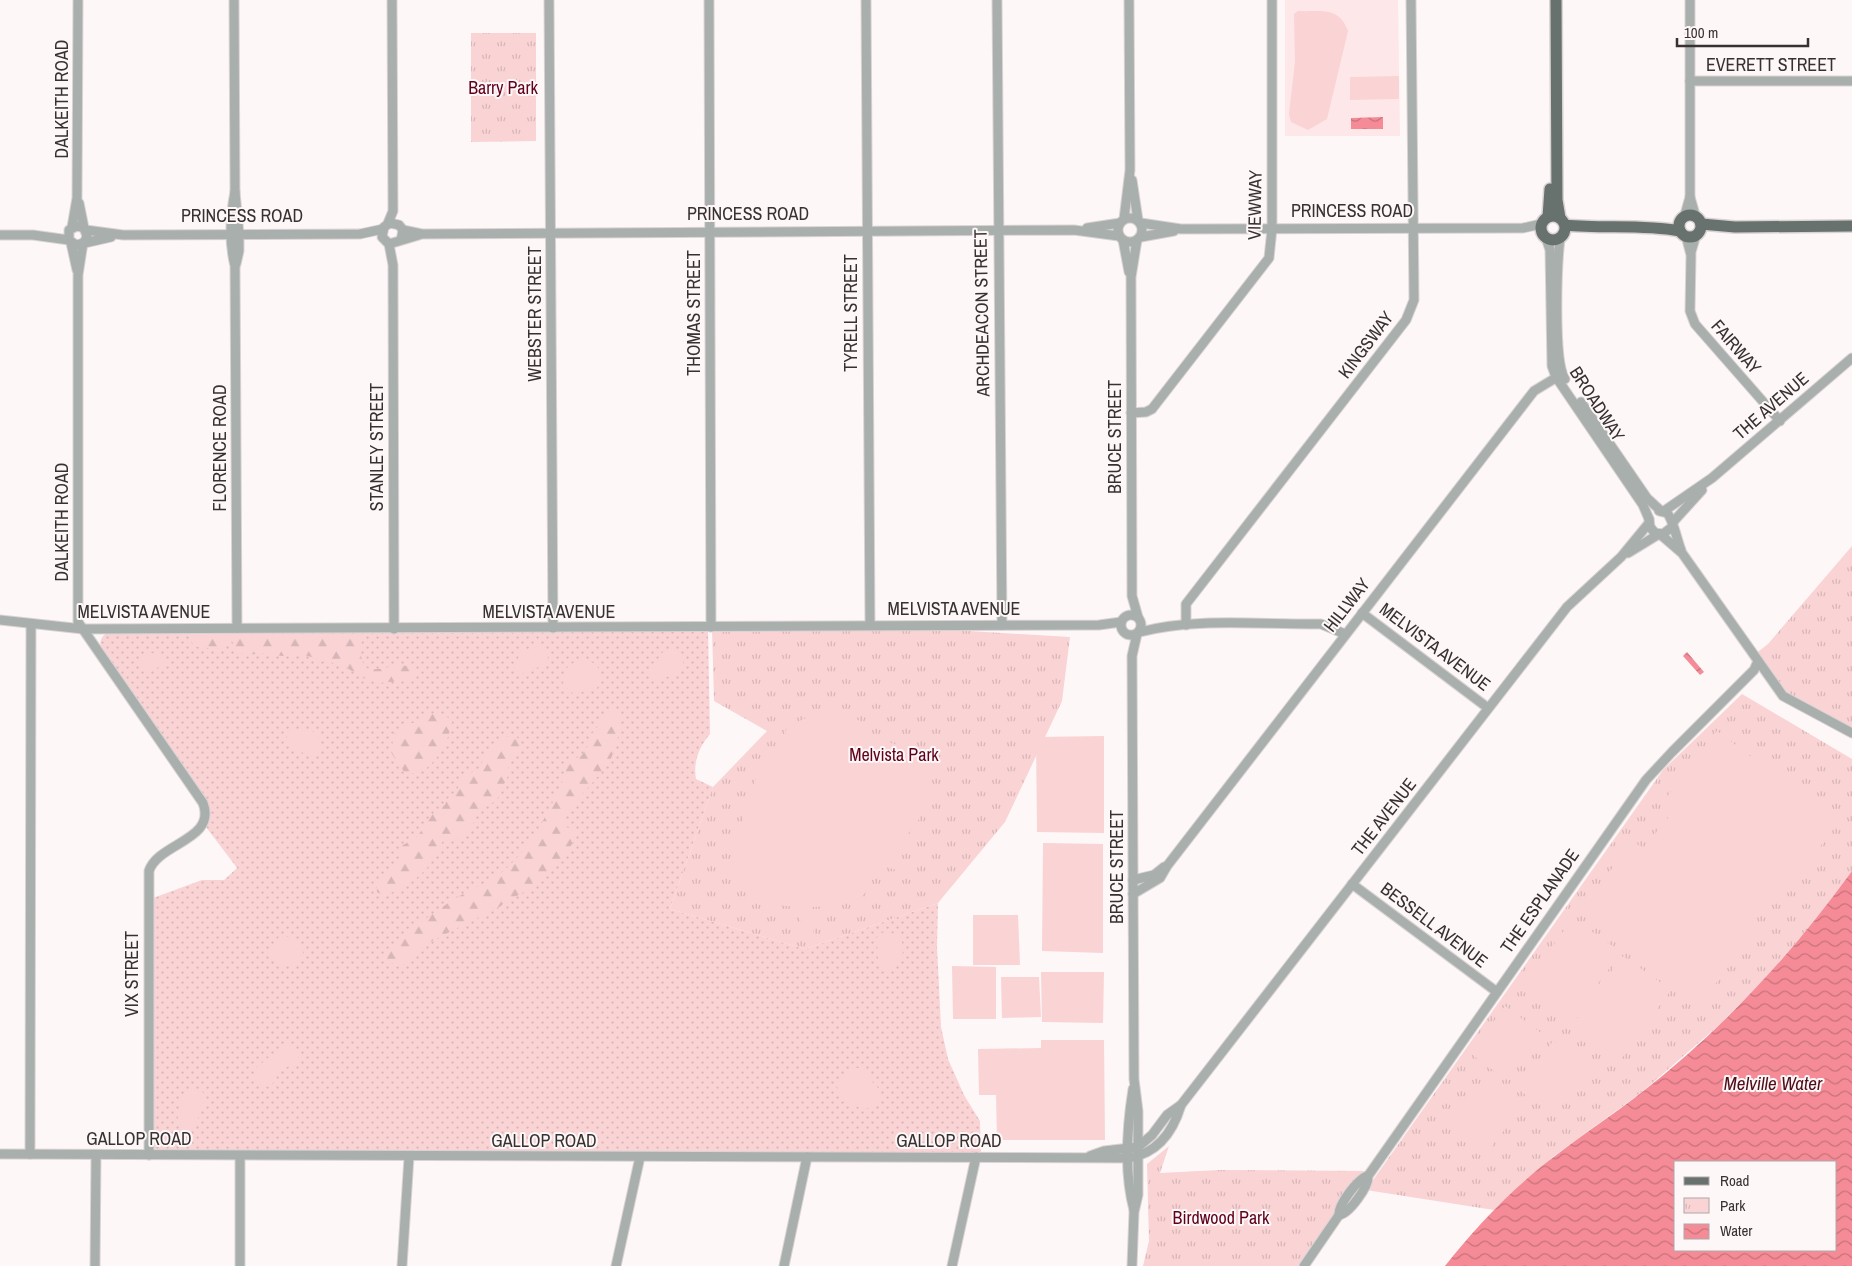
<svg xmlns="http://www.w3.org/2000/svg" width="1852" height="1266" viewBox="0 0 1852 1266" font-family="'Archivo Narrow',sans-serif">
	<defs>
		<pattern id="grass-dots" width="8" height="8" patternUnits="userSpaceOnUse" patternTransform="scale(1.25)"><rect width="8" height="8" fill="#fad3d5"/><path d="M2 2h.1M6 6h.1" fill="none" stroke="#d7b6b7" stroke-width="1.8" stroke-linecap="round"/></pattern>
		<pattern id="forest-firs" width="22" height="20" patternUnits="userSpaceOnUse" patternTransform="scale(1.25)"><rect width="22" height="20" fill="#fad3d5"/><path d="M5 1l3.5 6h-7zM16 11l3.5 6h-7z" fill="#d7b6b7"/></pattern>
		<pattern id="park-tufts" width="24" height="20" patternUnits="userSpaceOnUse" patternTransform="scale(1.25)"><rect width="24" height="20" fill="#fad3d5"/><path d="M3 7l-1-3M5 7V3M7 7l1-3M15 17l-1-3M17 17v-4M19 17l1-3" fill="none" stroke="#d7b6b7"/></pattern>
		<pattern id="water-waves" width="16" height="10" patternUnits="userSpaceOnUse" patternTransform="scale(1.25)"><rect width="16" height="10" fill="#f58b96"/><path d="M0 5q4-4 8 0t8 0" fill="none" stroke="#c7727b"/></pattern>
	</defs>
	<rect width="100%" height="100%" fill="#fdf7f8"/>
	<polygon fill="#fee7e8" points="1285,0 1398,0 1400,136 1285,136"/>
	<path fill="url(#grass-dots)" d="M708 630 710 734C699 747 693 762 696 779L713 787 670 909 805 949 938 903 937 947 941 1027 948 1059 964 1095 980 1121 981 1156 150 1153 153 898 202 880H224L237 868 203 823 204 801 101 646C99 641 102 636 107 633Z"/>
	<g fill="url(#forest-firs)">
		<path d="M202 634 358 635 363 639 359 649 364 667C381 675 399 658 415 670L416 677 412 680 378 683 363 678 344 666 297 653 282 656 266 653 245 655 236 650 232 641 221 649 197 647 191 642 193 638Z"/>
		<path d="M611 710 619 714C620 728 618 743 612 756 606 773 561 810 564 826L576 831C580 844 538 882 527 890 518 897 508 897 501 906L424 945 406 964 398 966 383 959 384 952C408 933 432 912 458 897 476 886 495 881 510 865 535 841 550 809 564 778 566 774 565 768 567 763L582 755 588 746 591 735Z"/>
		<path d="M435 713 449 718 452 721C449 743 431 778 405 773L392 754 393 735 406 723H419L430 714Z"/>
		<path d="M516 736 522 745 509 763 507 780 499 790V796L496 801 484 807 477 814 472 826 462 838 443 841C437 849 434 860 427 868 419 878 388 901 377 892 374 875 391 876 398 865L400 849 403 845 417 837 435 811 445 805 447 799 457 790 462 778 481 767 484 754 493 751 503 737Z"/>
	</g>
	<g fill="url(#park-tufts)">
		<polygon points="471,33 536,33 536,141 471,142"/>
		<polygon points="1852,546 1852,727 1783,696 1754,655 1768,644"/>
		<polygon points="870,625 1070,637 1062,701 1005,822 938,903 805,949 670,909 713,787 767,731 714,701 712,628"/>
		<polygon points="1742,694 1852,759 1852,871 1822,912 1765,979 1719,1025 1642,1092 1554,1156 1494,1210 1366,1190 1663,770"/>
		<polygon points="1169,1146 1160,1173 1220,1170 1364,1171 1298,1266 1143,1266 1149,1241 1147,1164"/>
	</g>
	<g fill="#fad3d5">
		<path d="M1298 11C1321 12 1339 6 1348 31L1327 119 1308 130 1291 122 1289 114 1295 61 1294 14Z"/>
		<polygon points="1399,76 1399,99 1350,100 1350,77"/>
		<path d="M538 646 544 648C549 654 549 661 545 667L531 668 522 674 517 673 514 666 518 659 520 651Z"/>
		<path d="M665 649 680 650 683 657V664C678 673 663 681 652 680L648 676 650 666 659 658Z"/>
		<polygon points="149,652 158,655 165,663 149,673 140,667 138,662 141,656"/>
		<path d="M579 660H587L597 665 601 678 597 688 574 694 564 686C560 673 567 665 579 660Z"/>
		<path d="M839 711C854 717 867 722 874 738L932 755 927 771 930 786 926 804 916 825 906 836 896 870 874 863C873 871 870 886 865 893 858 903 841 904 830 906 799 909 746 909 733 874 728 859 734 845 738 829L741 827 766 746 780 750 787 727 814 714Z"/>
		<polygon points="290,731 311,731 317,734 320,740 318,753 311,755 293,750 286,739"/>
		<polygon points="1717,731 1838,823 1784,894 1772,885 1761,906 1740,922 1754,933 1700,1004 1579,912 1633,841 1648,852 1658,828 1675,811 1663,802"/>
		<polygon points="1104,736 1104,833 1037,832 1036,737"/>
		<polygon points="1043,843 1103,844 1103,953 1042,951"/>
		<polygon points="807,911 817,943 809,946 798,914"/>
		<polygon points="973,915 1018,915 1020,965 973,965"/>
		<polygon points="1573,918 1621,952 1571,1021 1523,987"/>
		<path d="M885 931 898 935C908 948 902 963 890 972L886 971 878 960 877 937Z"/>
		<path d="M279 937C293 936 303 940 303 955L296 966H286L270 959V948Z"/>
		<polygon points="1623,956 1671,990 1621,1059 1573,1024"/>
		<polygon points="952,966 996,967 996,1019 953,1019"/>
		<polygon points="1041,972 1104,972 1103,1023 1042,1022"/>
		<polygon points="1001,977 1039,977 1041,1017 1002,1018"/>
		<polygon points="1505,1006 1541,1033 1506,1080 1470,1053"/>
		<polygon points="1041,1040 1104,1040 1105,1140 997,1140 996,1095 979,1095 978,1049 1041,1048"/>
		<polygon points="1553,1041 1589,1068 1553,1115 1517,1088"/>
		<path d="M283 1045H290C297 1048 300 1056 298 1063 293 1066 287 1066 282 1070 274 1077 275 1090 261 1086L255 1079 256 1068Z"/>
		<path d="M855 1068H862L869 1072 873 1083 880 1090V1101C867 1119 831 1099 838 1080Z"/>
		<polygon points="1485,1081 1521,1108 1485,1155 1449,1128"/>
		<path d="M193 1090 202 1091 206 1098 195 1126 192 1129 185 1130 179 1125C175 1112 181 1095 193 1090Z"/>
	</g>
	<g fill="url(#water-waves)" fill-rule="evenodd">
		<polygon points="1383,117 1383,129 1351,129 1351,118"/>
		<polygon points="1687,652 1704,672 1700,675 1683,656"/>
		<path d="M1852 871V1266H1445C1477 1225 1514 1187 1555 1156 1583 1134 1613 1115 1641 1093 1722 1030 1792 954 1852 871ZM1676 1162H1836V1250H1676Z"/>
	</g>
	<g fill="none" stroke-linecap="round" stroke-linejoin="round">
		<defs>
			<g id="minor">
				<polyline points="234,0 235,192 239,234 239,251 236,264"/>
				<polyline points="549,0 553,628"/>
				<polyline points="709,0 711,627"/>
				<polyline points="866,0 870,625"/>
				<polyline points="997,0 1002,625"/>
				<polyline points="1690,0 1690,197 1696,218"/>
				<polyline points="1690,81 1852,81"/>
				<polyline points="1132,180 1138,220"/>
				<path d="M235 192C230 217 229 242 235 266L237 628"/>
				<polyline points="79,203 84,228"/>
				<circle cx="1130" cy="230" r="12"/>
				<polyline points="1684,218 1690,197"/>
				<polyline points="1124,219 1130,170 1129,0"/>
				<polyline points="388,223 393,211 392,0"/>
				<polyline points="1141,223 1181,229 1523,228 1541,224"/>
				<polyline points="72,227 77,198 78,0"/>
				<polyline points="1087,228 1120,223"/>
				<polyline points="86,230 123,235 360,234 383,229"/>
				<polyline points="403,230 422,234 1074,230 1119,236"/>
				<polyline points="0,235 33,235 69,240"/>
				<polyline points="1686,236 1691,255 1690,311 1695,324 1780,421"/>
				<polyline points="1141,237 1174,231"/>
				<polyline points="1546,238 1550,250 1552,366 1556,377 1643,505 1649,519"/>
				<path d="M1560 239C1557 263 1553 362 1565 379"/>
				<polyline points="401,240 403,230 399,225 390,223 384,227 382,237 389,244 419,235"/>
				<polyline points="1123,240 1129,272"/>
				<polyline points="1137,240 1131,277 1132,596 1138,617"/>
				<polyline points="85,241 87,236 84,228 77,226 69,230 69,240 76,245 111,237"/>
				<polyline points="71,243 77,270"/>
				<path d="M83 243 78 275V622L203 803C217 840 158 843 149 871V1155"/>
				<polyline points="389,244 393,265 394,629"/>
				<polyline points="1691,252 1696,235"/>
				<polyline points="1581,402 1647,498 1661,511"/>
				<polyline points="1131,413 1146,412 1152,409 1269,258 1272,229 1272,0"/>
				<path d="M1659 511 1667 513C1673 519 1677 540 1681 550"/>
				<polyline points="1664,511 1712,478 1852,358"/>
				<polyline points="1649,519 1650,527 1655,533 1663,534 1672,527"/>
				<polyline points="1673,522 1702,490"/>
				<polyline points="1660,534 1682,553 1783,696 1852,733"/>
				<polyline points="1628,553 1659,534"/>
				<polyline points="1362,613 1488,708"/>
				<circle cx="1131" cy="625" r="10"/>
				<polyline points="0,620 83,629 1099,625 1121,622"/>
				<polyline points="1186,625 1186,604 1406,320 1414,300 1411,0"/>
				<path d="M1140 632C1192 618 1255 624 1310 624H1321L1345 634"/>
				<polyline points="1133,880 1154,875 1164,867"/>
				<polyline points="1352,884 1497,992"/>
				<polyline points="1133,894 1160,878 1167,866 1534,391 1562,374"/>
				<path d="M1133 1089C1127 1127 1124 1173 1134 1210"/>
				<path d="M0 1154 1129 1158C1158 1153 1173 1132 1181 1105"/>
				<polyline points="30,1154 31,624"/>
				<polyline points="1090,1156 1104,1151 1138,1147 1152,1135 1167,1115 1181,1105 1567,607 1621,557 1649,523"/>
				<path d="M1339 1215C1349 1214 1369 1186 1368 1176L1646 780 1672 752 1754 670 1758 661"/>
				<polyline points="95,1266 96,1155"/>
				<polyline points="240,1266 240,1156"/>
				<polyline points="402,1266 409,1157"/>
				<polyline points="616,1266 640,1157"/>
				<polyline points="784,1266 807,1157"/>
				<polyline points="952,1266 976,1157"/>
				<polyline points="1132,1266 1134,1212 1138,1195 1138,1111 1134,1079 1132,656 1137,634"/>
				<path d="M1304 1266 1339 1215C1338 1205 1357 1180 1367 1176"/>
			</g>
			<g id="major">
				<polyline points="1556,0 1557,200 1560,218"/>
				<circle cx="1690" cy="226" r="11"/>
				<circle cx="1553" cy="228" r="12"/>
				<polyline points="1548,217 1550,189"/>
				<polyline points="1701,224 1735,227 1852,226"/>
				<path d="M1565 225C1603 229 1642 224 1680 231"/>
			</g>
		</defs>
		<use href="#minor" stroke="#d9d3d4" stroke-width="11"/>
		<use href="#major" stroke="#d9d3d4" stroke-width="14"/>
		<use href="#minor" stroke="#a9afac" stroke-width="9"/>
		<use href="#major" stroke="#67716d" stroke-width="11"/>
	</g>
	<g text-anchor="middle" stroke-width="4" stroke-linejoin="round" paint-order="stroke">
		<g font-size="18" fill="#373132" stroke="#fdf7f8">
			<text x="1771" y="71">EVERETT STREET</text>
			<text transform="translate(62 99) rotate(-90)" y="6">DALKEITH ROAD</text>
			<text transform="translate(1255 205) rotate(-89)" y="6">VIEWWAY</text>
			<text x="1352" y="217">PRINCESS ROAD</text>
			<text x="748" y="220">PRINCESS ROAD</text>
			<text x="242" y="222">PRINCESS ROAD</text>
			<text transform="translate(694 313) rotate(-90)" y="6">THOMAS STREET</text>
			<text transform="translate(851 313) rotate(-90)" y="6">TYRELL STREET</text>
			<text transform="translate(982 313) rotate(-91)" y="6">ARCHDEACON STREET</text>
			<text transform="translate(535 314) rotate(-90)" y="6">WEBSTER STREET</text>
			<text transform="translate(1366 345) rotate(-53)" y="6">KINGSWAY</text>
			<text transform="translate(1736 347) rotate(49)" y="6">FAIRWAY</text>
			<text transform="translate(1597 404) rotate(57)" y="6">BROADWAY</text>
			<text transform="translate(1771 406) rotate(-41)" y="6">THE AVENUE</text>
			<text transform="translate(1115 437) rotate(-90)" y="6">BRUCE STREET</text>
			<text transform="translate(377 447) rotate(-90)" y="6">STANLEY STREET</text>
			<text transform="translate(220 448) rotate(-90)" y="6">FLORENCE ROAD</text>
			<text transform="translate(62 522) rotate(-90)" y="6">DALKEITH ROAD</text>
			<text transform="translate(1347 605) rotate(-52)" y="6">HILLWAY</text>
			<text x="954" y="615">MELVISTA AVENUE</text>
			<text x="144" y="618">MELVISTA AVENUE</text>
			<text x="549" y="618">MELVISTA AVENUE</text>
			<text transform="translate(1435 647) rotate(37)" y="6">MELVISTA AVENUE</text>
			<text transform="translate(1384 817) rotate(-52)" y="6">THE AVENUE</text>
			<text transform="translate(1117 867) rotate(-90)" y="6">BRUCE STREET</text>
			<text transform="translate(1540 901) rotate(-55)" y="6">THE ESPLANADE</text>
			<text transform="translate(1434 925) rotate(37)" y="6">BESSELL AVENUE</text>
			<text transform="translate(132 974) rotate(-90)" y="6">VIX STREET</text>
			<text x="139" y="1145">GALLOP ROAD</text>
			<text x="544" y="1147">GALLOP ROAD</text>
			<text x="949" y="1147">GALLOP ROAD</text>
		</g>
		<g font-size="18" fill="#61001c" stroke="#fdf7f8">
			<text x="503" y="94">Barry Park</text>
			<text x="894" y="761">Melvista Park</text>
			<text x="1221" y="1224">Birdwood Park</text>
		</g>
		<g font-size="19" font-style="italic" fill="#500e1b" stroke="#fdf7f8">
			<text x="1773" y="1090">Melville Water</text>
		</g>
	</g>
	<rect x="1674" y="1161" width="162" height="90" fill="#fdf7f8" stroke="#aea8a9"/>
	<rect x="1684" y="1177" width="25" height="8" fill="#67716d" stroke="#aea8a9"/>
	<text x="1720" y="1186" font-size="15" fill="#373132">Road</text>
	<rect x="1684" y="1198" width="25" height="15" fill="url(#park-tufts)" stroke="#aea8a9"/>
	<text x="1720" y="1211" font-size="15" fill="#373132">Park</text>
	<rect x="1684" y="1224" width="25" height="15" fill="url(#water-waves)" stroke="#aea8a9"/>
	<text x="1720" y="1236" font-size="15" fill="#373132">Water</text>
	<path d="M1677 38v8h131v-8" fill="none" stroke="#373132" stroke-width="2.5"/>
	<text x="1684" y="38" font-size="15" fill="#373132" stroke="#fdf7f8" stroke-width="4" paint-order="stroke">100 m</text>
</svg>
